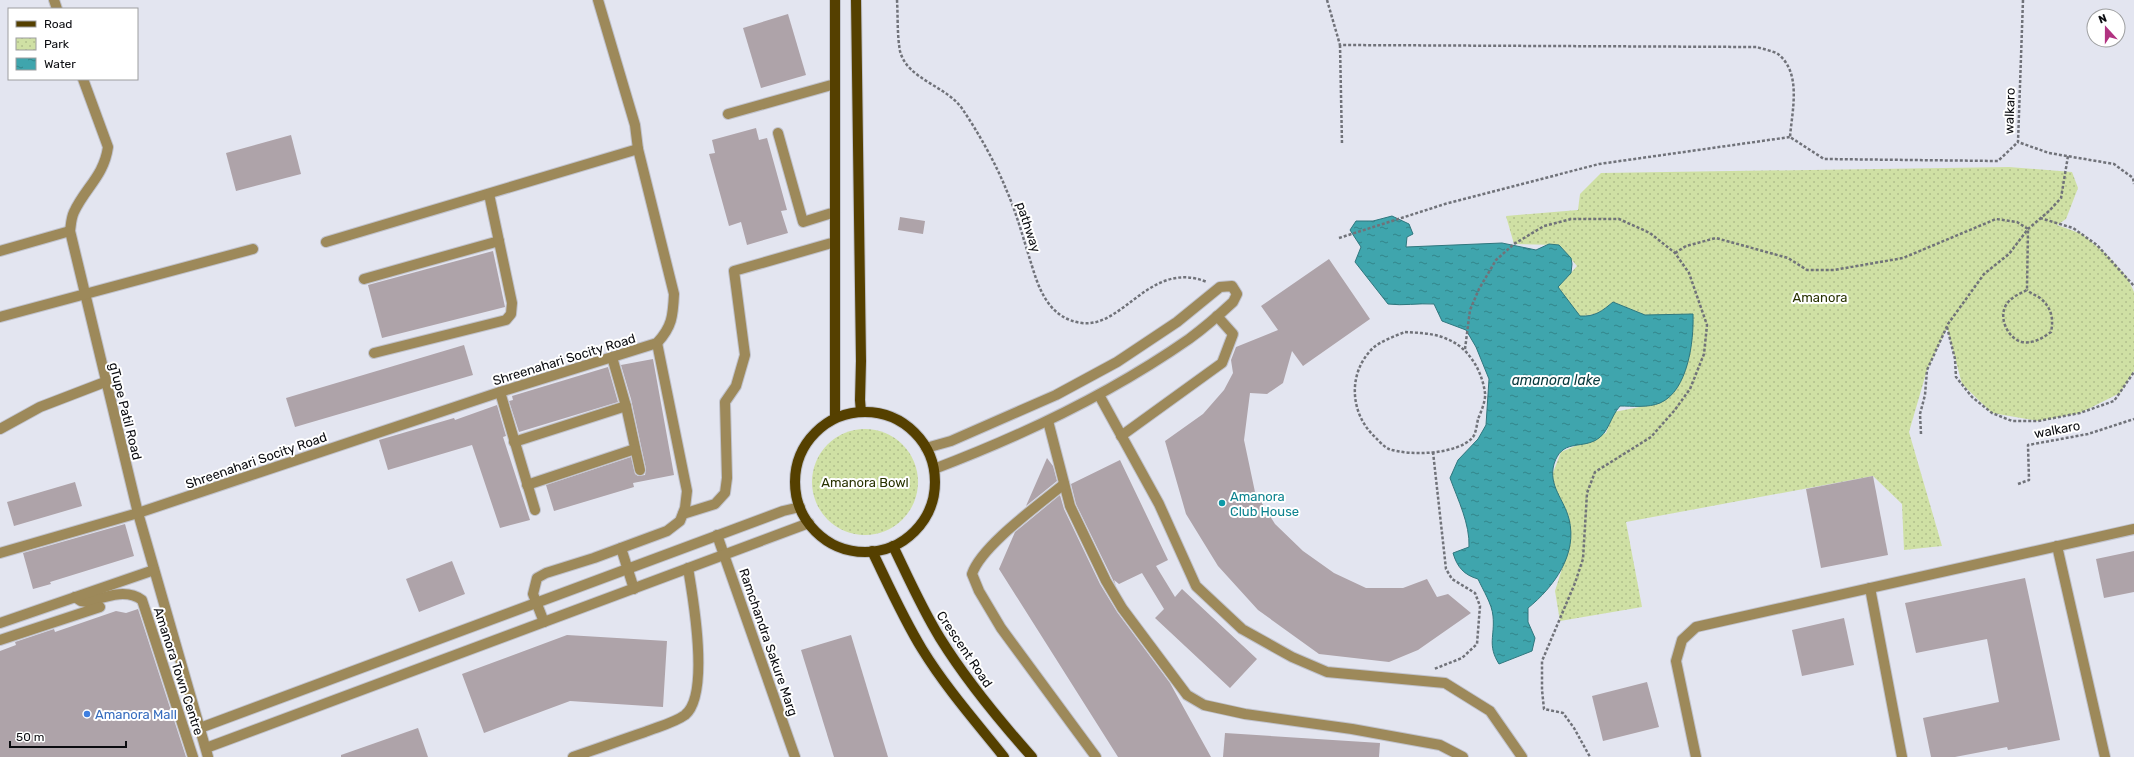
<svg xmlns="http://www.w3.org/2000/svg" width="2134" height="757" viewBox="0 0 2134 757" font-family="Rubik,sans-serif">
	<defs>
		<pattern id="park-dots" width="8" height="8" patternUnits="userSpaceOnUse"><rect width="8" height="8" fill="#cfe0a4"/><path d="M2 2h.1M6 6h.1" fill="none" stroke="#b0bf8c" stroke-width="1.8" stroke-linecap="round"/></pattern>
		<pattern id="water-ripples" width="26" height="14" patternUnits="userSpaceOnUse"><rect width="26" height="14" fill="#3fa5ad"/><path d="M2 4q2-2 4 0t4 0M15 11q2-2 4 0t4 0" fill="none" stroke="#33858b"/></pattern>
	</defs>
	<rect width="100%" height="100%" fill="#e3e5f0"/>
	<g fill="url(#park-dots)">
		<polygon points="2009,167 2072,172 2078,188 2066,219 2057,225 2082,234 2105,253 2127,277 2134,292 2134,371 2120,393 2080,413 2038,421 1992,413 1962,384 1947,328 1927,370 1909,432 1942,546 1904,550 1902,504 1873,476 1626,522 1642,607 1560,621 1555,591 1565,559 1569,518 1555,490 1552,475 1561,452 1606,433 1614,412 1660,403 1645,315 1613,302 1599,313 1580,317 1558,287 1577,266 1559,245 1514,244 1506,216 1578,210 1580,194 1601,173"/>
		<circle cx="865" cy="482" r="53"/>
	</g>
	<path fill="url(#water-ripples)" stroke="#2f777e" d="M1392 216 1409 224 1413 234 1407 237 1406 247 1502 243 1536 250 1549 244 1559 245 1571 258 1572 264 1571 273 1558 287 1580 316C1595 317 1602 311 1613 302L1645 315 1693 314C1694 341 1688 391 1660 403 1648 408 1632 406 1620 406 1610 417 1609 433 1596 440 1580 449 1562 439 1554 464 1548 486 1564 499 1569 519 1578 554 1554 587 1528 608V622L1535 638 1532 651 1499 664C1487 645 1495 636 1493 616 1492 604 1483 590 1478 579 1464 575 1457 567 1453 553L1469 547C1470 524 1458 500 1450 478L1458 460 1478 439 1486 425 1489 379 1476 347 1466 330 1442 321 1434 304C1418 303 1403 306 1388 304L1355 262 1361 247 1350 230 1356 221H1373Z"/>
	<g fill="#aea3a9">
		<polygon points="788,14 806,75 761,88 743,28"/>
		<polygon points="756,128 759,140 767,138 787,210 781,211 788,233 747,245 741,222 729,226 709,154 715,153 712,140"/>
		<polygon points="291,135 301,174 236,191 226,153"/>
		<polygon points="900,217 925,221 923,234 898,230"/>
		<polygon points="493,251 505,307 382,338 368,285"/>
		<polygon points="1329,259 1370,319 1303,366 1292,351 1283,383 1267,394 1250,393 1244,440 1255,492 1275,524 1303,551 1334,573 1366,588 1403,588 1427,579 1437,597 1448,594 1471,613 1418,650 1389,662 1319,654 1258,610 1218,566 1186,514 1165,441 1203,414 1224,390 1233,373 1231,360 1236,347 1278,330 1261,306"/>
		<polygon points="464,345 473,375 295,427 286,398"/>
		<polygon points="653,359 674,475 633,483 634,487 554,511 546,485 631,457 635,474 638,476 645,475 646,469 631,399 621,365"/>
		<polygon points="608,367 618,402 519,432 509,401 513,400 512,396"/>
		<polygon points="497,405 506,436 503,437 530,520 500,528 472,445 388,470 379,440 454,418 455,420"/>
		<polygon points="1047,458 1053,466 1057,481 1026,506"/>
		<polygon points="1120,460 1168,560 1156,566 1175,597 1182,589 1257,659 1230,688 1155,618 1164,609 1142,573 1119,584 1114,580 1116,586 1112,578 1076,504 1071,484"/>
		<polygon points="1873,476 1888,555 1821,568 1806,489"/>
		<polygon points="75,482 82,506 14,526 7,502"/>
		<polygon points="1060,495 1064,509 1100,584 1117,612 1170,683 1211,757 1118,757 999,569 1015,532"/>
		<polygon points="125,524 134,556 50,582 51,584 33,589 23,553"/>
		<polygon points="2134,551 2134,592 2104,598 2096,559"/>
		<polygon points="452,561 465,594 419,612 406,579"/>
		<polygon points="2025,578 2060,740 2008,750 2007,747 1955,757 1931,757 1923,718 1999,702 1987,639 1916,653 1905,603"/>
		<polygon points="138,609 186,757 0,757 0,651 16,645 15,642 54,629 55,632 116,611 126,613"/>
		<polygon points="1844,618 1854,665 1802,676 1792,630"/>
		<polygon points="567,635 667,641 663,707 570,701 484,733 462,674"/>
		<polygon points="851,635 888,757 834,757 801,650"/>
		<polygon points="1647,682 1659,727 1603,741 1592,696"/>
		<polygon points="418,728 428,757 341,757 341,755"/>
		<polygon points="1225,733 1380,743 1379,757 1223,757"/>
	</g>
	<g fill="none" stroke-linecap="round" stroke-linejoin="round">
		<defs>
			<g id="minor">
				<polyline points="54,0 57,9"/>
				<path d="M83 79 108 147C104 176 85 188 74 212 71 218 71 225 70 231L138 513 208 757"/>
				<polyline points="728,114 835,84"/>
				<polyline points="778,133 803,222 835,212"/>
				<polyline points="326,242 638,149"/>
				<polyline points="0,251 70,231"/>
				<polyline points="364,279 499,241"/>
				<polyline points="0,317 253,249"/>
				<polyline points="374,353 506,320 511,314 512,303 489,194"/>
				<polyline points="500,392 535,510"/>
				<polyline points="1099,395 1159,504 1196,586 1242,629 1292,657 1327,672 1445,683 1490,711 1522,757"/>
				<polyline points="626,406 640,470"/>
				<polyline points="1048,421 1070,506 1106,581 1122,608 1187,695 1204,705 1245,714 1352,729 1440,745 1463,757"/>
				<polyline points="0,429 40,407 105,382"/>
				<polyline points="1121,436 1222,363 1233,334 1217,316"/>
				<polyline points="514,442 626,406 612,357"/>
				<path d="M926 448 951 441 1056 395 1117 362 1177 322 1220 287 1232 286 1237 294 1233 302C1219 315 1204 328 1189 339 1110 394 1024 435 934 469"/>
				<path d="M1064 484C1040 504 981 546 972 574L979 591 1001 628 1096 757"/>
				<polyline points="527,485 635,449"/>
				<polyline points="683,514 715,504 725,493 727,478 725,402 736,386 745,355 734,271 835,242"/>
				<polyline points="717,535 795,757"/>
				<polyline points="2057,546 2105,757"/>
				<polyline points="621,548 634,589"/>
				<path d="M0 553 138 513 500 392 657 343C672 327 673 316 674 294L638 149 635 125 598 0"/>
				<polyline points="1870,588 1902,757"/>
				<path d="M75 597 81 601 87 602C105 597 126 588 142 600L193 757"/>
				<polyline points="544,622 533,594 537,578 546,573 594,558 667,531 680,521 685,508 687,491 657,343"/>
				<polyline points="0,623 154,570"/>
				<polyline points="0,640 100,607"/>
				<polyline points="200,728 783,511 800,507"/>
				<polyline points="206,748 809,523"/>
				<path d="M573 757C597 749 621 740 645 732 657 727 674 723 685 715 710 695 693 597 688 568"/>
				<polyline points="1696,757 1676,661 1682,640 1696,627 2134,529"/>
			</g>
			<g id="major">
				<polyline points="835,0 835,417"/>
				<polyline points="856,0 861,361 860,400 861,412"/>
				<circle cx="865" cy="482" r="70"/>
				<path d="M893 546C908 577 922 609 940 638 966 680 999 720 1032 757"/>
				<path d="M872 551C888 584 903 618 922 649 946 688 976 722 1004 757"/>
			</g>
		</defs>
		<use href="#minor" stroke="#c0c2cc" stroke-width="12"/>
		<use href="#major" stroke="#c0c2cc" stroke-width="12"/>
		<g stroke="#707279" stroke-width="2.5" stroke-dasharray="3 2" stroke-linecap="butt">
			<path d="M897 0C898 16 897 35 900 51 907 80 948 86 963 110 978 132 996 164 1006 189 1017 214 1024 241 1032 266 1040 293 1051 319 1082 323 1124 328 1150 259 1207 282"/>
			<path d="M1327 0 1340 45 1757 47C1763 49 1773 51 1778 54 1802 73 1792 111 1790 137L1824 159 1998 161 2018 142"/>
			<polyline points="2023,0 2018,142 2049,153 2114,164 2133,178 2134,184"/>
			<polyline points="1340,45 1342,144"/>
			<polyline points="2040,218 2073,228 2097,245 2134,286"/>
			<polyline points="1339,238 1445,204 1599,164 1790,137"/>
			<path d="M1675 253 1686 246 1716 238 1788 258 1807 270H1834L1903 258 1996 219 2017 222 2028 229 2027 290C2019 294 2009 298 2005 307 1999 320 2009 339 2022 342 2033 344 2043 338 2051 332 2054 318 2051 307 2040 298 2036 295 2031 294 2027 290"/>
			<polyline points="1947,327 1955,359 1956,377 1972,397 1992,413 2012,421 2038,421 2080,413 2114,401 2134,372"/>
			<path d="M1405 332C1419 333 1434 333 1447 339 1468 347 1482 370 1485 393 1486 400 1481 412 1478 419 1477 424 1476 433 1473 437 1458 455 1409 456 1389 449 1384 447 1379 441 1375 437 1350 414 1347 373 1373 348 1381 341 1395 336 1405 332Z"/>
			<polyline points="1465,349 1470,310 1479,289 1496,260 1514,244 1544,226 1571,219 1619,219 1650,233 1675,253 1689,273 1707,325 1704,354 1690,389 1674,411 1651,437 1595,472 1587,493 1583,559 1575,583 1542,661 1542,690 1544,709 1563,713 1574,728 1590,757"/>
			<polyline points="1921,434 1920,414 1925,395 1927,370 1948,324 1984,274 2009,254 2028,229 2049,211 2061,198 2068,156"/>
			<polyline points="1433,452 1446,569 1452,579 1475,593 1480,606 1477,644 1462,658 1434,669"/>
			<polyline points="2018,484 2029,480 2028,445 2088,434 2134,419"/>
		</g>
		<use href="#minor" stroke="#9d895a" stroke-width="10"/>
		<use href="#major" stroke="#554000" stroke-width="10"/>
	</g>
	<circle fill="#0f9aa8" stroke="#fff" stroke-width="1.5" cx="1222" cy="503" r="4"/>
	<circle fill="#3f7fe0" stroke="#fff" stroke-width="1.5" cx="87" cy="714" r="4"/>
	<g text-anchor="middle" stroke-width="4" stroke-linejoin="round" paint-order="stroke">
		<g font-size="13" fill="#0b0c10" stroke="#fff">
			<text transform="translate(2009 111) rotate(-88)" y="5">walkaro</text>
			<text transform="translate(1029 227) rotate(72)" y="5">pathway</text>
			<text transform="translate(564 359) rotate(-17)" y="5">Shreenahari Socity Road</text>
			<text transform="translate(126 411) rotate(76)" y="5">gTupe Patil Road</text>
			<text transform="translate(2057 429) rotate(-11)" y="5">walkaro</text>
			<text transform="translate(256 460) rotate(-19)" y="5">Shreenahari Socity Road</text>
			<text transform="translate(769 642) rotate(71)" y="5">Ramchandra Sakure Marg</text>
			<text transform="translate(965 649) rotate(56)" y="5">Crescent Road</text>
			<text transform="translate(179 671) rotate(72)" y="5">Amanora Town Centre</text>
		</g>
		<g font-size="13" fill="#283200" stroke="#fff">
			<text x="1820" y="302">Amanora</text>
			<text x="865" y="487">Amanora Bowl</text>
		</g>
		<g font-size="13" fill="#0d838f" stroke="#fff" text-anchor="start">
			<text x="1230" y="501">Amanora<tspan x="1230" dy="15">Club House</tspan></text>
		</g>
		<g font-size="13" fill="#366cbe" stroke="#fff" text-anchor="start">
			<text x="95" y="719">Amanora Mall</text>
		</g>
		<g font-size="14" font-style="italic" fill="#08393c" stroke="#fff">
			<text x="1556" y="385">amanora lake</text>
		</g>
	</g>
	<rect x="8" y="8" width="130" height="72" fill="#ffffff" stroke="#9d9e9f"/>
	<rect x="16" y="21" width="20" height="6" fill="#554000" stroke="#9d9e9f"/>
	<text x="44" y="28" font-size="12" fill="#0b0c10">Road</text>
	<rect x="16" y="38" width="20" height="12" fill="url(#park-dots)" stroke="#9d9e9f"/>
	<text x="44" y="48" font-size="12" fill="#0b0c10">Park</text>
	<rect x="16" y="58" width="20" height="12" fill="url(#water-ripples)" stroke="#9d9e9f"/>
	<text x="44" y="68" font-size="12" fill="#0b0c10">Water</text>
	<g transform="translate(2106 28) rotate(339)"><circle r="19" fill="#ffffff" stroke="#9d9e9f"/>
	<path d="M0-3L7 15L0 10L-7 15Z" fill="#b13281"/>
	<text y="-6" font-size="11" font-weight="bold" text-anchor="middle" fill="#0b0c10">N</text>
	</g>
	<path d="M10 741v6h116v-6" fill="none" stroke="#0b0c10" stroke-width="2"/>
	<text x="16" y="741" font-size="12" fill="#0b0c10" stroke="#ffffff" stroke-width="3" paint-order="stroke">50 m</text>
</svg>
